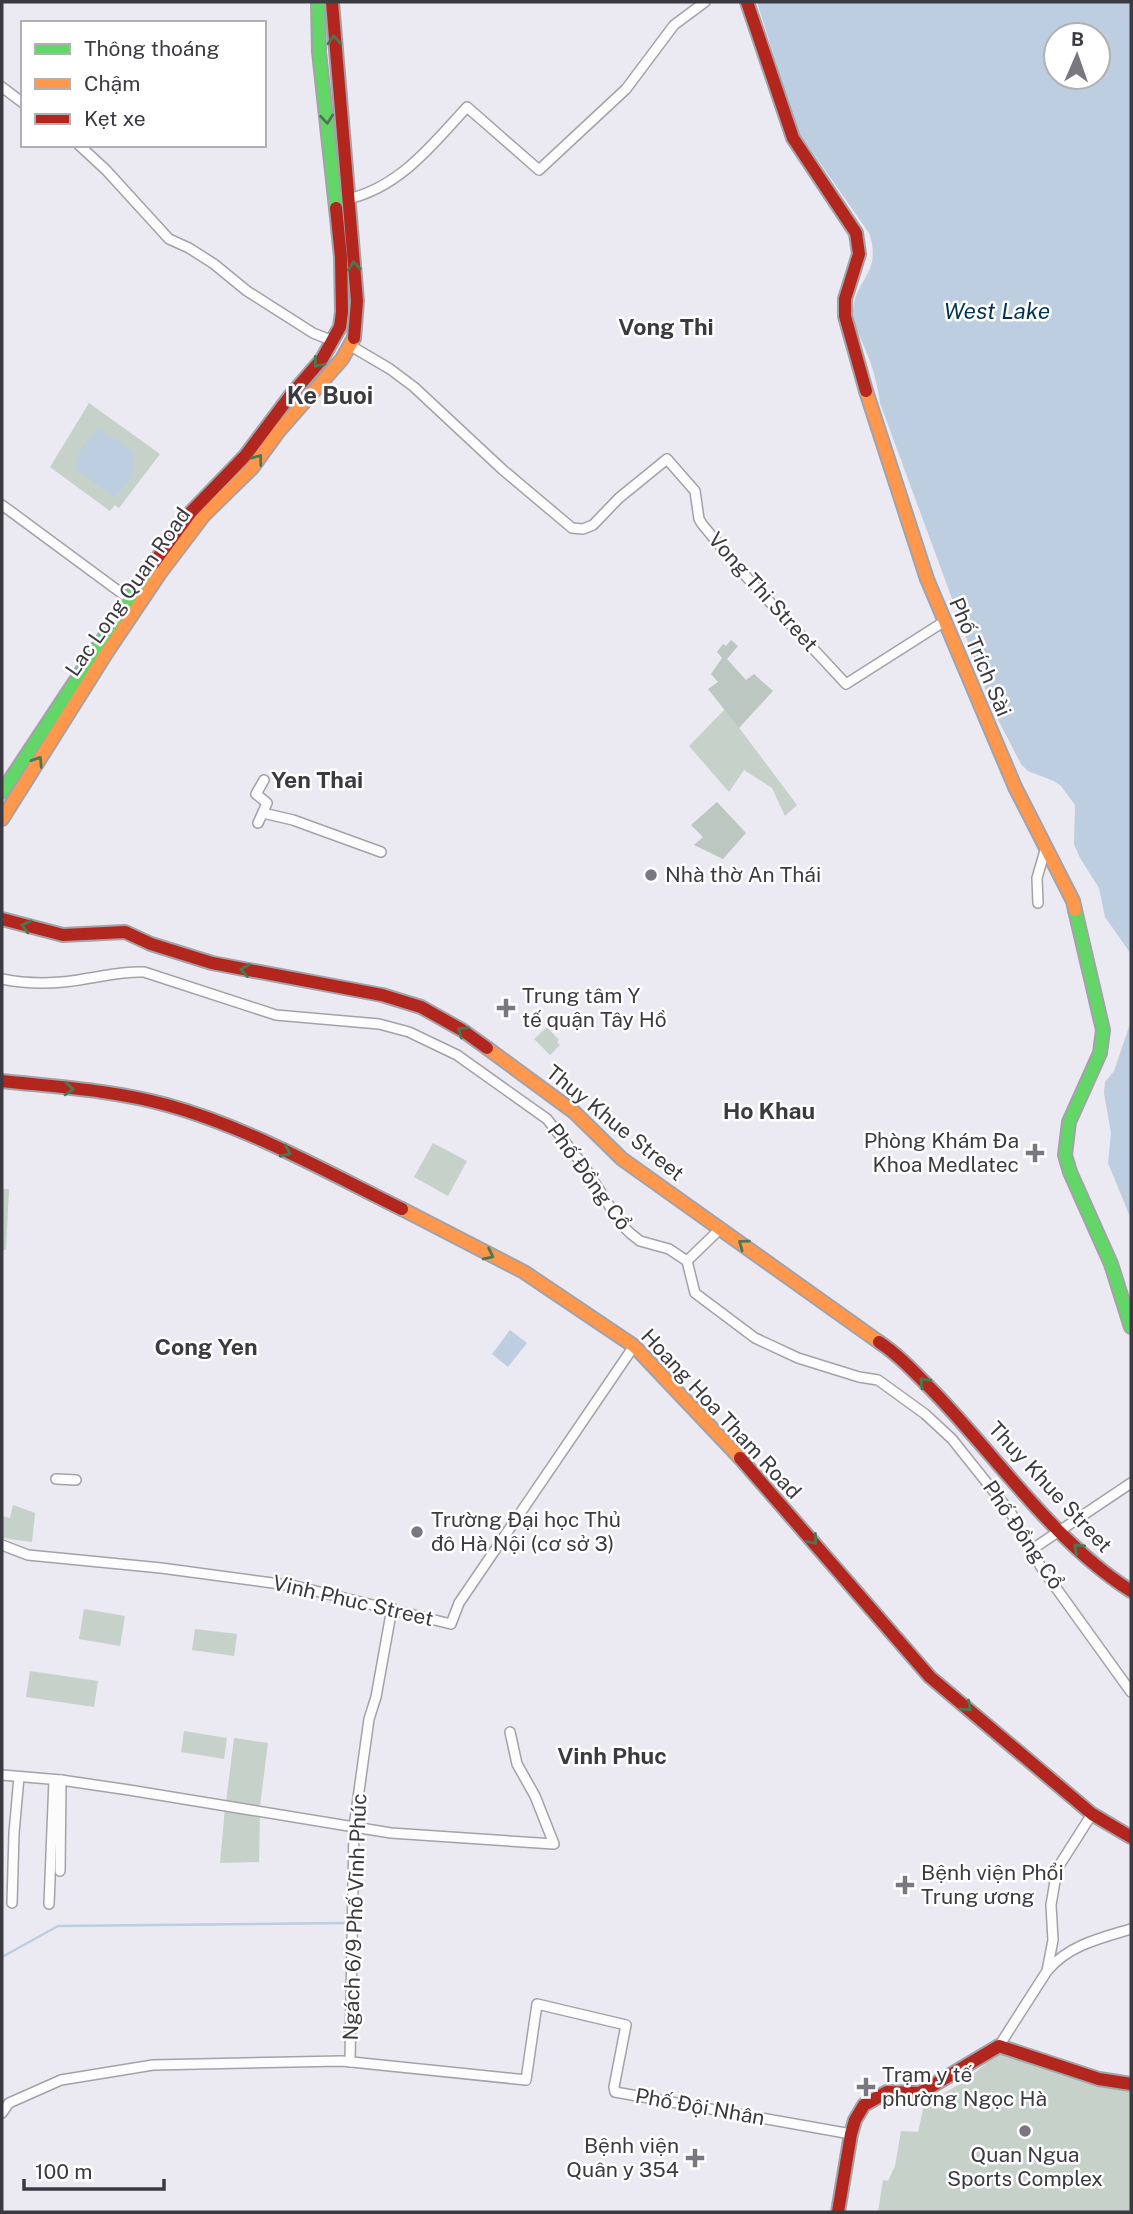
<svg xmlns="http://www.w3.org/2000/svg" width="1133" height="2214" viewBox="0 0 1133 2214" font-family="'Public Sans',sans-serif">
	<rect width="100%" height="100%" fill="#ebe9f2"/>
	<g fill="#c6d1ca">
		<polygon points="89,403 160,454 119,508 115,505 110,511 50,467"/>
		<polygon points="725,709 797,805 785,816 772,788 744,770 729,792 689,746"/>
		<polygon points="547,1027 559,1040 557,1042 560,1045 550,1055 534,1039"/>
		<polygon points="433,1143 467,1161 448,1196 414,1177"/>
		<polygon points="2,1189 9,1189 6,1250 2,1250"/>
		<polygon points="13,1505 35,1513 32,1542 2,1538 2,1516 10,1518"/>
		<polygon points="84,1609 125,1616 120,1646 79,1639"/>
		<polygon points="195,1629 237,1634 234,1656 192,1650"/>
		<polygon points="30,1671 98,1681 94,1707 26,1697"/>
		<polygon points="184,1731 227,1738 224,1759 181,1752"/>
		<polygon points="234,1738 268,1743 260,1806 226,1802"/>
		<polygon points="225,1808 260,1813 259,1862 220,1863"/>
		<polygon points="1001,2051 1131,2088 1131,2212 878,2212 883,2180 888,2181 895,2166 901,2131 918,2132 924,2105 965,2081"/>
	</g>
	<g fill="#bbc7c0">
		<polygon points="731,640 738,646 727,659 746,680 754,674 773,691 739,728 708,689 718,682 711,674 722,658 717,652 723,644 726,646"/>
		<polygon points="717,802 746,833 723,859 694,845 703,837 691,825"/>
	</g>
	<g fill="#bccedf" fill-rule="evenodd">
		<path d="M757 2H1131V954L1105 917 1099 888 1080 858 1074 844 1075 805 1061 786 1054 781 1028 771 1021 764 993 710 880 403C878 389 875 375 870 361 865 346 853 326 853 310 855 280 883 272 869 233L797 130ZM1056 35H1098V77H1056Z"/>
		<path d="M98 428 132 451C138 475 130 481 114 497L76 469C75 453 88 440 98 428Z"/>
		<polygon points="1131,1021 1131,1219 1108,1163 1111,1133 1104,1093 1105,1082 1114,1071"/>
		<polygon points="510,1330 527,1343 508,1367 492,1354"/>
	</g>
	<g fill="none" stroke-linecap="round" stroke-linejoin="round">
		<polyline stroke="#bccedf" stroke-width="2.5" points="2,1957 58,1926 346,1923"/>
		<defs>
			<g id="street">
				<polyline points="2,87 23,103"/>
				<polyline points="79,145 106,170 169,239 189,248 214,264 247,291 313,333 333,341"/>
				<path d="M348 199C400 187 433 144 467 107L539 170 626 89 674 25 705 2"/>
				<polyline points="351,346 390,369 414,387 503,470 572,528 583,529 593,525 619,498 667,459 695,491 699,519 702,524 740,570 846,684 945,621"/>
				<polyline points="2,505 128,598"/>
				<polyline points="263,813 293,820 381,852"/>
				<polyline points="258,823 267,803 256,794 264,780"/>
				<polyline points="1038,903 1037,878 1046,847"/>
				<path d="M2 979C31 985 60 984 90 978 109 975 125 971 144 972L276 1015 379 1024 409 1032 457 1055 547 1119 586 1169 621 1224 630 1233 640 1241 669 1249 687 1261 695 1293 755 1338 798 1358 859 1377 878 1380 925 1414 952 1439 1011 1513 1041 1567 1131 1692"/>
				<polyline points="687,1261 721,1228"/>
				<polyline points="56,1479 76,1480"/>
				<polyline points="2,1545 28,1555 161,1568 295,1586 451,1624 459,1603 634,1346"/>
				<polyline points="1031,1550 1131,1483"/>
				<polyline points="2,1775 61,1780 129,1790 391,1833 554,1844 535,1796 517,1764 510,1732"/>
				<polyline points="60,1871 61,1780"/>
				<polyline points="12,1903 14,1833 19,1777"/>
				<polyline points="49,1904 54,1780"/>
				<path d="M1048 1970C1069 1945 1101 1938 1131 1929"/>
				<polyline points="999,2046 1047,1971 1053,1940 1051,1905 1057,1869 1092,1814"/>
				<polyline points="350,2062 354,1827 369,1719 376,1697 392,1608"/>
				<polyline points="2,2113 9,2103 61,2080 153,2065 342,2061 526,2080 537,2004 626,2025 614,2087 615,2092 851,2134"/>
			</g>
			<g id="fast">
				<polyline points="318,2 319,52 336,208"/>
				<polyline points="2,792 153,564"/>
				<polyline points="1075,910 1103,1030 1100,1053 1069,1122 1065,1155 1070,1172 1111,1264 1131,1327"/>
			</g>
			<g id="slow">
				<polyline points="866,391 927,579 1015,787 1073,901 1075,910"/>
				<polyline points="2,819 107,652 160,573 204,515 252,468 278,432 342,359 354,338"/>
				<polyline points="487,1048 574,1112 622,1159 879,1342"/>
				<polyline points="402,1209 524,1272 634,1346 740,1458"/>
			</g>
			<g id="jam">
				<polyline points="332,2 357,301 354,338"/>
				<polyline points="747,2 793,138 856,233 859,254 845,299 845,316 866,391"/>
				<polyline points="153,564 191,512 245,456 290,396 322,359 340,327 342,312 341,257 336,208"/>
				<polyline points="2,919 63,935 125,932 151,944 212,963 382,995 421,1007 462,1030 487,1048"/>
				<path d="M2 1081C57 1087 113 1090 167 1105 247 1127 327 1172 402 1209"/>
				<path d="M879 1342C900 1356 916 1374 934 1392 997 1457 1055 1543 1131 1591"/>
				<polyline points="740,1458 930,1677 1092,1814 1131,1837"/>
				<polyline points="838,2212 851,2134 855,2120 864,2105 887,2092 920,2093 999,2046 1099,2079 1131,2084"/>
			</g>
		</defs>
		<use href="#street" stroke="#a3a2a8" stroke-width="12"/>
		<use href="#fast" stroke="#a3a2a8" stroke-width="16"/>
		<use href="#slow" stroke="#a3a2a8" stroke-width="16"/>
		<use href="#jam" stroke="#a3a2a8" stroke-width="16"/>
		<use href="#street" stroke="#fcfcfd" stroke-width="9"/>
		<use href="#fast" stroke="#63d668" stroke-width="12"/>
		<use href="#slow" stroke="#ff974d" stroke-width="12"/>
		<use href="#jam" stroke="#b3261e" stroke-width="12"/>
	</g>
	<defs><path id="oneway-chevron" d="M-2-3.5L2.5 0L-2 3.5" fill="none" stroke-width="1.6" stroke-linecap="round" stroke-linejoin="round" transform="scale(1.75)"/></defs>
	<g stroke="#4c7851">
		<use href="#oneway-chevron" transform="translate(334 40) rotate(-93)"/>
		<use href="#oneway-chevron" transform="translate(327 119) rotate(84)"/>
		<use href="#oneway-chevron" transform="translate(354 266) rotate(-95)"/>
		<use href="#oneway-chevron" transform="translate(318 363) rotate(129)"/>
		<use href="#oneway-chevron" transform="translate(258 459) rotate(-53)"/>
		<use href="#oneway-chevron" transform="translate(38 761) rotate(-57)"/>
		<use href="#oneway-chevron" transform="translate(26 926) rotate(-166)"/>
		<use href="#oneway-chevron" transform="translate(245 970) rotate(-170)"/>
		<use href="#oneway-chevron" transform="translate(462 1031) rotate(-146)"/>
		<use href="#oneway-chevron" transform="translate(69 1089) rotate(5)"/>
		<use href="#oneway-chevron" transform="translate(286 1152) rotate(25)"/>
		<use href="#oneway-chevron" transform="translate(743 1244) rotate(-144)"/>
		<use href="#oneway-chevron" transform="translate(489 1255) rotate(26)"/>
		<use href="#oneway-chevron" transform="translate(924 1382) rotate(-134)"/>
		<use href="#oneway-chevron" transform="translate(813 1540) rotate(49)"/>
		<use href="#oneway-chevron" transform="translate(1078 1548) rotate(-138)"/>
		<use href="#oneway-chevron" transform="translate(967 1707) rotate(42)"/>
	</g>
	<g fill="#79777f" stroke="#fff" stroke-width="2.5">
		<circle cx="651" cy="875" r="7"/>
		<path d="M502.5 997.5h7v7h7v7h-7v7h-7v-7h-7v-7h7z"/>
		<path d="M1031.5 1142.5h7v7h7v7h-7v7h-7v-7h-7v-7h7z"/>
		<circle cx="417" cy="1532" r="7"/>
		<path d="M901.5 1874.5h7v7h7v7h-7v7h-7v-7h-7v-7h7z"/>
		<path d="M862.5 2076.5h7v7h7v7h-7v7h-7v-7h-7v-7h7z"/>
		<circle cx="1025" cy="2131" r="7"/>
		<path d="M691.5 2147.5h7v7h7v7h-7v7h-7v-7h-7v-7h7z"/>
	</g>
	<g text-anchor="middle" stroke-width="5" stroke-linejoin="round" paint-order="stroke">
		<g font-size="21" fill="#3c3a41" stroke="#fff">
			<text transform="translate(128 592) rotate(-55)" y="7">Lac Long Quan Road</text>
			<text transform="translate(763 592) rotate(48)" y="7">Vong Thi Street</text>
			<text transform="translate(980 657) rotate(67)" y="7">Phố Trích Sài</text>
			<text transform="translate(615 1123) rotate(39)" y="7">Thuy Khue Street</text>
			<text transform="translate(589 1177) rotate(54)" y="7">Phố Đồng Cổ</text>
			<text transform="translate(721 1414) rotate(47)" y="7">Hoang Hoa Tham Road</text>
			<text transform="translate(1050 1487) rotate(47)" y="7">Thuy Khue Street</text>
			<text transform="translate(1023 1535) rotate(56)" y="7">Phố Đồng Cổ</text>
			<text transform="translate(353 1601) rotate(13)" y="7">Vinh Phuc Street</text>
			<text transform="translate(355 1917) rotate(-88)" y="7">Ngách 6/9 Phố Vĩnh Phúc</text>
			<text transform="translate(700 2107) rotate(10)" y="7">Phố Đội Nhân</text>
		</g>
		<g font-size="21" fill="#3c3a41" stroke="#fff" text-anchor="start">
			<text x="665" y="882">Nhà thờ An Thái</text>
			<text x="522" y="1003">Trung tâm Y<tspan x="522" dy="24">tế quận Tây Hồ</tspan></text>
			<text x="1019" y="1148" text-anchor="end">Phòng Khám Đa<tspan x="1019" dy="24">Khoa Medlatec</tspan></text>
			<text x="431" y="1527">Trường Đại học Thủ<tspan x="431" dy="24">đô Hà Nội (cơ sở 3)</tspan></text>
			<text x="921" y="1880">Bệnh viện Phổi<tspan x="921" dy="24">Trung ương</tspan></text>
			<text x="882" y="2082">Trạm y tế<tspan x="882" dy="24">phường Ngọc Hà</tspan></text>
			<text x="679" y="2153" text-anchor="end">Bệnh viện<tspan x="679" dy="24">Quân y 354</tspan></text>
			<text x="1025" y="2162" text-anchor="middle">Quan Ngua<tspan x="1025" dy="24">Sports Complex</tspan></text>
		</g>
		<g font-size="23" font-style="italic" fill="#003450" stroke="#fff">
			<text x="997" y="319">West Lake</text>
		</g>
		<g font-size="23" font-weight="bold" fill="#3c3a41" stroke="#fff">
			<text x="666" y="335">Vong Thi</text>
			<text x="317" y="788">Yen Thai</text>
			<text x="769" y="1119">Ho Khau</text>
			<text x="206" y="1355">Cong Yen</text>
			<text x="612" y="1764">Vinh Phuc</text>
		</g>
		<g font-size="24" font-weight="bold" fill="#3c3a41" stroke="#fff">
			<text x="330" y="404">Ke Buoi</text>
		</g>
	</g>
	<rect width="1133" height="2214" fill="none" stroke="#3c3a41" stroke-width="7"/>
	<rect x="21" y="21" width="245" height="126" fill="#ffffff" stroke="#b1b0b3" stroke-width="2"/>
	<rect x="35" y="44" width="35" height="10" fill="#63d668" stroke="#b1b0b3" stroke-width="2"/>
	<text x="84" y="56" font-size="21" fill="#3c3a41">Thông thoáng</text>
	<rect x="35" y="79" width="35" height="10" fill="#ff974d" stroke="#b1b0b3" stroke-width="2"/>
	<text x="84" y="91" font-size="21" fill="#3c3a41">Chậm</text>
	<rect x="35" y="114" width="35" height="10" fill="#b3261e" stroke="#b1b0b3" stroke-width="2"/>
	<text x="84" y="126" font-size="21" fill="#3c3a41">Kẹt xe</text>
	<g transform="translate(1077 56) rotate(2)"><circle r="33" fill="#ffffff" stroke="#b1b0b3" stroke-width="2"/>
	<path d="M0-5L12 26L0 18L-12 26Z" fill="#79777f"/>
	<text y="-10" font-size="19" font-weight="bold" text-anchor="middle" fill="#3c3a41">B</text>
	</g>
	<path d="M24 2179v10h140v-10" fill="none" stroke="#3c3a41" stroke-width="3.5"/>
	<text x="35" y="2179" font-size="21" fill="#3c3a41" stroke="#ffffff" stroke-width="5" paint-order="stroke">100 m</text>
</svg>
